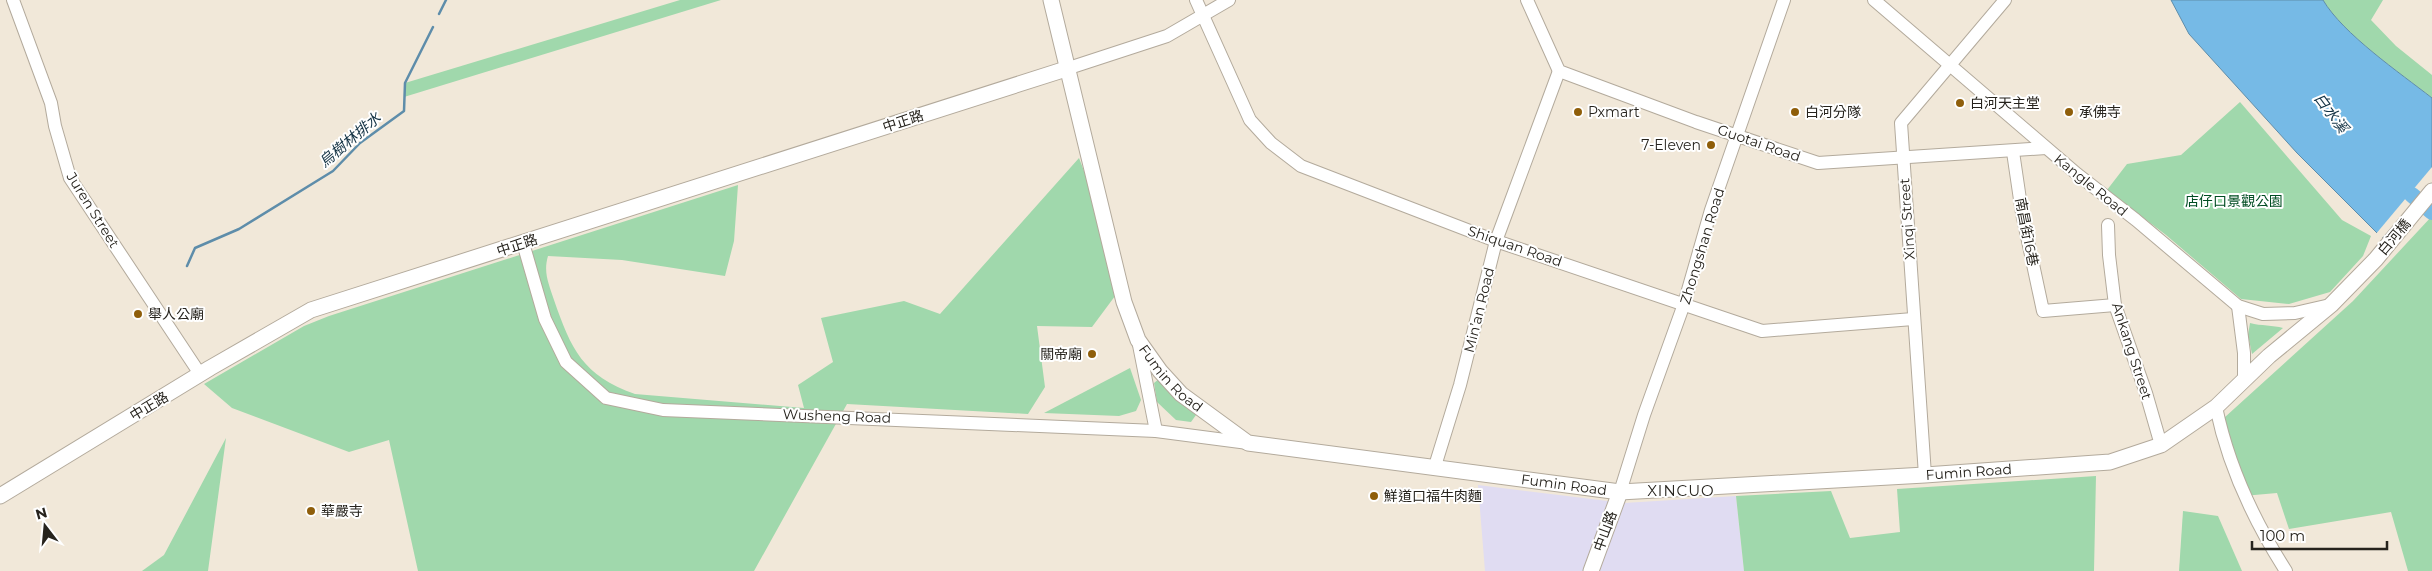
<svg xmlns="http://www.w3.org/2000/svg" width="2432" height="571" viewBox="0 0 2432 571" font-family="Montserrat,'Noto Sans TC',sans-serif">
	<rect width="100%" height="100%" fill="#f1e8d9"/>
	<polygon fill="#e0dcf2" points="1478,485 1624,503 1736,496 1744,571 1485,571"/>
	<g fill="#a0d8ac">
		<polygon points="680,0 721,0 404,97 405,83"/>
		<path d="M2323 0H2383L2371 20 2396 46 2432 75V98C2400 73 2343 34 2323 0Z"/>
		<polygon points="2240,102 2342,220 2371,236 2363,256 2330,292 2289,304 2241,299 2166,235 2107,190 2127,164 2181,155"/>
		<path d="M1079 158 1109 236 1118 292 1092 327 1037 326 1045 387 1028 414 847 404 754 571H418L389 440 349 452 232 408 204 384 304 326 329 316 738 185 734 241 725 276 622 260 548 256C543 273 549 284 554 300 571 349 583 376 635 394L804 408 798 385 833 362 821 318 904 301 940 314Z"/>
		<polygon points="2432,216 2432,571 2408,571 2391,512 2289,529 2277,493 2243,496 2214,427 2353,301"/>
		<path d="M2250 323C2261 326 2273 325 2283 328L2252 354 2248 335Z"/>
		<polygon points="1130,368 1141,400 1136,411 1119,416 1044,413"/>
		<polygon points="1159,379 1196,415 1191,422 1176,420 1157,402 1154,383"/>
		<polygon points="226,438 208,571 142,571 164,555"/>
		<polygon points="2096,476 2094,571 1744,571 1736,496 1831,491 1850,538 1900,532 1897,489"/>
		<polygon points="2183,511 2218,516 2242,571 2179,571"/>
	</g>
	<path fill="#76bae6" stroke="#5e8daa" d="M2171 0H2323C2343 34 2400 73 2432 98V181L2382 238 2297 153 2189 34Z"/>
	<polygon fill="#f1e8d9" points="2432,167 2432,185 2380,240 2375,235"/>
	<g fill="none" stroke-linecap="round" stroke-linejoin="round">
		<g stroke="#5e8daa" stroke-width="2.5">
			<polyline points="439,14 446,0"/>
			<polyline points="187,266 195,248 239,229 333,171 360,143 404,111 405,83 433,27"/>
		</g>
		<polyline stroke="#76bae6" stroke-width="16" points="2412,195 2432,212"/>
		<defs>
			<g id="minor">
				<polyline points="13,0 51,103 55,126 70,178 200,374"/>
				<polyline points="1196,0 1250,120 1271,143 1301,166 1496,241 1762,331 1913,319"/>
				<polyline points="1527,0 1559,71 1696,122 1818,163 2046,148"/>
				<polyline points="1874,0 2077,174 2136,220 2238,306 2263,314 2295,313 2330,305"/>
				<polyline points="1069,68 1167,36 1229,0"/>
				<polyline points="2013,152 2022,213 2043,311 2115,305"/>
				<polyline points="2108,225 2109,255 2115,305 2146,393 2161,445"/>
				<polyline points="523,243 545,319 566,362 606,398 663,410 1156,431 1248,443"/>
				<polyline points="2238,306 2244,353 2244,379"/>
				<polyline points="1138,340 1156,431"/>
				<path d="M2216 407C2228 465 2254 521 2286 571"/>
				<polyline points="1435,466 1460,385 1496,241 1559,71"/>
				<polyline points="1925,475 1901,123 2005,0"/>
				<polyline points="1620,492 1644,415 1684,304 1711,210 1784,0"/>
			</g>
			<g id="major">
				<path id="s1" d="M1051 0 1124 302 1138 340 1160 371 1181 394 1248 443 1620 492 1925 475 2110 462 2161 445 2216 407 2269 356 2331 305 2376 259 2432 191"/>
				<polyline points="0,496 210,368 311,310 1069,68"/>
				<polyline points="1591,571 1620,492"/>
			</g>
		</defs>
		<use href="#minor" stroke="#b3aa9c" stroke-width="14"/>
		<use href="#major" stroke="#b3aa9c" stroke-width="17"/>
		<use href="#minor" stroke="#fff" stroke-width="12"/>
		<use href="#major" stroke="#fff" stroke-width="15"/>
	</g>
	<g fill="#8f5e0a" stroke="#fff" stroke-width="2">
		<circle cx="1960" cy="103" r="5"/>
		<circle cx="1578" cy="112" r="5"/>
		<circle cx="1795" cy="112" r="5"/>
		<circle cx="2069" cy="112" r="5"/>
		<circle cx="1711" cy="145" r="5"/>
		<circle cx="138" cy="314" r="5"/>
		<circle cx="1092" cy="354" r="5"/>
		<circle cx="1374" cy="496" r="5"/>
		<circle cx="311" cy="511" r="5"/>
	</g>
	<g text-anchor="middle" stroke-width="4" stroke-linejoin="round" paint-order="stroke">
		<g font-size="14" fill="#26231d" stroke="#fff" text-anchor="start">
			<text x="1970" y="108">白河天主堂</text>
			<text x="1588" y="117">Pxmart</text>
			<text x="1805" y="117">白河分隊</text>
			<text x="2079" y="117">承佛寺</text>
			<text x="1701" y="150" text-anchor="end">7-Eleven</text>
			<text x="148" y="319">舉人公廟</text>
			<text x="1082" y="359" text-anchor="end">關帝廟</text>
			<text x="1384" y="501">鮮道口福牛肉麵</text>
			<text x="321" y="516">華嚴寺</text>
		</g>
		<g font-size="14" fill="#26231d" stroke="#fff">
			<text transform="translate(903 121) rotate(-18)" y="5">中正路</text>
			<text transform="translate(1759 143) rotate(19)" y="5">Guotai Road</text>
			<text transform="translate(2091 185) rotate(39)" y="5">Kangle Road</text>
			<text transform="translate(93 210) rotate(58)" y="5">Juren Street</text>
			<text transform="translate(1907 219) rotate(-94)" y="5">Xinqi Street</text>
			<text transform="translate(2027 232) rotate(79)" y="5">南昌街16巷</text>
			<text transform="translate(2394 237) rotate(-50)" y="5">白河橋</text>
			<text transform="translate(517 245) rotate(-18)" y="5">中正路</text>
			<text transform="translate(1515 246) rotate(19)" y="5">Shiquan Road</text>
			<text transform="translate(1702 246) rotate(-73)" y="5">Zhongshan Road</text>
			<text transform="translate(1479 310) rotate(-76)" y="5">Min’an Road</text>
			<text transform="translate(2132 351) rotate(72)" y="5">Ankang Street</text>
			<text dy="5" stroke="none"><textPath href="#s1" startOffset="402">Fumin Road</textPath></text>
			<text transform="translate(149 406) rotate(-31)" y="5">中正路</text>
			<text transform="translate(837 416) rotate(2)" y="5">Wusheng Road</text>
			<text dy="5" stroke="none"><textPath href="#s1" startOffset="1228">Fumin Road</textPath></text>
			<text dy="5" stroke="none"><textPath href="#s1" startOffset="822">Fumin Road</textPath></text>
			<text transform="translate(1605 531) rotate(-70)" y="5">中山路</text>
		</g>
		<g font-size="14" fill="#004d22" stroke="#fff">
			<text x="2234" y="206">店仔口景觀公園</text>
		</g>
		<g font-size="15" font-style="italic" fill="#133244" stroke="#fff">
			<text transform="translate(2331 113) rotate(53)" y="5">白水溪</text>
			<text transform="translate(350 140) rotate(-40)" y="5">烏樹林排水</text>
		</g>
		<g font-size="15" letter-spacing="1" fill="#26231d" stroke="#fff">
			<text x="1681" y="496">XINCUO</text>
		</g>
	</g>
	<g transform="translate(45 526) rotate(344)" stroke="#ffffff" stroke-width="4" paint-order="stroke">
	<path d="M0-4L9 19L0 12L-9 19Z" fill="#26231d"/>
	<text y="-8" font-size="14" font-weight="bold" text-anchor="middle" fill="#26231d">N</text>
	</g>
	<path d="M2252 541v8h135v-8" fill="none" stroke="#26231d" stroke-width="2.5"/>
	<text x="2260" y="541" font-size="15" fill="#26231d" stroke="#ffffff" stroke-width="4" paint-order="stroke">100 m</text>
</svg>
